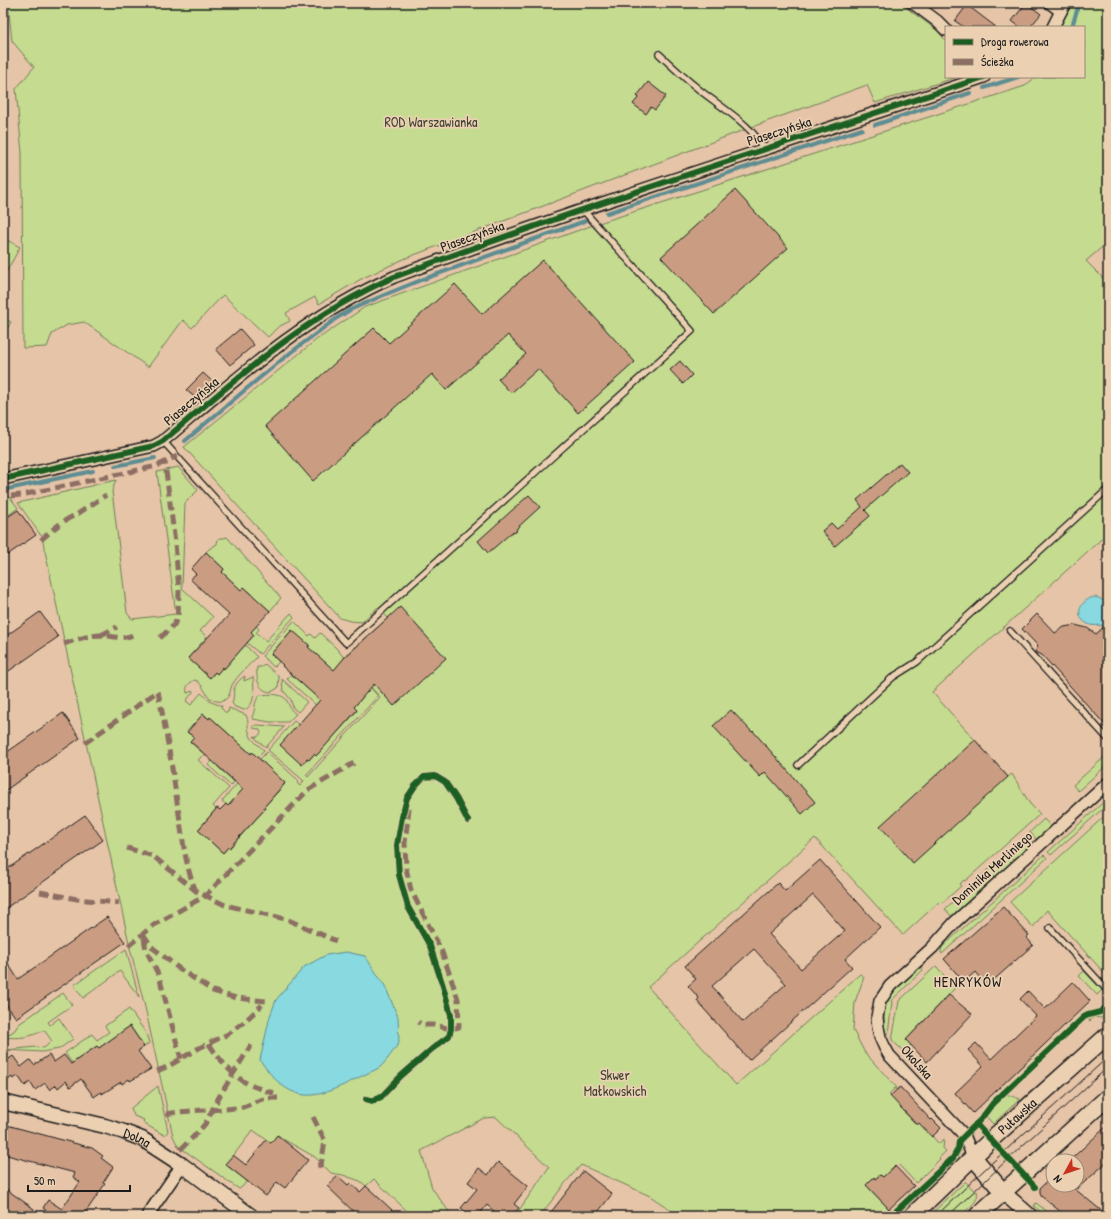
<svg xmlns="http://www.w3.org/2000/svg" width="1111" height="1219" viewBox="0 0 1111 1219" font-family="'Patrick Hand',sans-serif">
	<rect width="100%" height="100%" fill="#e6c4a7"/>
	<filter id="ink" filterUnits="userSpaceOnUse"><feTurbulence type="fractalNoise" baseFrequency=".025" numOctaves="2"/><feDisplacementMap in="SourceGraphic" scale="8" xChannelSelector="R" yChannelSelector="G"/><feConvolveMatrix kernelMatrix="1 2 1 2 8 2 1 2 1" color-interpolation-filters="sRGB"/></filter>
	<g filter="url(#ink)">
		<g fill="#c4db90" stroke="#707c56">
			<polygon points="8,3 900,3 938,31 946,41 946,77 957,77 875,103 867,85 749,128 406,258 361,279 319,304 315,297 286,313 290,321 278,327 268,337 223,295 192,328 183,320 148,367 84,322 67,325 52,334 47,347 23,348 22,153 16,89 34,67 12,41"/>
			<path d="M1071 3H1108V242L1086 261 1101 276 1108 286V533L932 692 1008 777 1012 774 1030 804 1040 814 965 881 964 880 959 884 961 886 941 904 939 902 903 935 815 838 648 987 736 1085 860 974 864 977 855 1002 853 1030 865 1053 898 1089 896 1090 895 1088 889 1094 895 1101 907 1109 904 1112 917 1125 920 1122 939 1144 944 1140 943 1148 946 1151 939 1158 940 1159 916 1183 897 1163 883 1177 880 1175 875 1179 874 1177 866 1185 889 1209 873 1216H680L650 1196 581 1165 566 1182 540 1216H515L549 1167 496 1117 484 1118 421 1151 432 1188 452 1216H409L410 1214 374 1179 366 1186 360 1181 343 1175 331 1173 315 1157 283 1139 278 1135 271 1143 253 1130 226 1165 247 1181 242 1187 239 1189 178 1146 173 1136 145 1007 130 948 42 537 18 503 116 480 112 491 127 613 132 619 176 614 157 472 178 467 198 490 185 503 182 588 213 617 200 631 207 637 188 658 210 678 215 672 223 667 224 669 245 645 257 657C249 665 238 675 232 685 230 690 230 696 226 699 221 703 215 701 211 699 205 694 202 682 195 680 190 682 185 686 187 693L193 691V692L186 701 191 705 201 693 211 702 222 706 221 708 226 713 228 712 229 708 246 715C249 721 247 726 249 732 250 739 258 745 264 750L257 757 253 753 251 754 210 717 209 719 204 714 187 732 194 737 190 742 204 754 198 760 229 788 213 806 216 809 198 830 223 853 228 847 230 848 265 809 264 807 285 784 264 764V763L260 759 267 752 299 781 297 783 300 786 304 781 268 750 294 721 299 725 307 759 309 760 314 754 316 756 357 711 354 707 363 697 318 656 312 651 307 648 310 646 293 632 292 630 271 654 279 662 274 667 262 656 294 621 309 636 311 634 315 638 320 633 337 649 346 660 345 661 378 696 306 775 308 777 380 697 344 657 388 618 378 607 362 622 350 621 340 618 184 447 316 340 365 307 596 224 1025 86 1032 80 1037 77H1084V27H1059Z"/>
			<path d="M3 160C10 172 9 183 3 195Z"/>
			<polygon points="3,238 20,247 3,278"/>
			<polygon points="3,318 11,322 3,336"/>
			<polygon points="10,497 18,508 3,519 3,499"/>
			<polygon points="227,537 281,598 270,611 261,603 259,605 251,598 253,595 244,587 241,590 222,572 224,569 206,552 209,549 217,544 218,539 220,538 224,538"/>
			<polygon points="291,613 294,617 260,654 247,643 254,635 251,632 256,626 259,629 256,633 266,641"/>
			<path d="M265 664 279 677 278 688 271 692C258 691 256 678 257 667H262Z"/>
			<polygon points="291,674 320,700 316,705 287,679"/>
			<path d="M245 676 244 681 253 677C254 688 256 706 244 710L235 707 232 703C234 699 233 695 234 690 235 684 240 679 245 676Z"/>
			<polygon points="282,679 307,702 298,712 293,708 291,700 283,690"/>
			<path d="M260 695C268 694 284 693 287 701 291 708 289 709 296 714L288 722H270L253 719 252 717C256 710 253 702 260 695Z"/>
			<path d="M256 725H258L284 727 266 747 259 742 254 736 257 737C259 736 260 735 261 732L259 729 253 728 252 727Z"/>
			<polygon points="1108,754 1108,764 1078,791 1073,785"/>
			<polygon points="213,760 218,764 217,766 234,782 231,786 208,765"/>
			<polygon points="237,784 244,791 228,806 222,801"/>
			<polygon points="1108,798 1108,804 1051,855 1048,852"/>
			<polygon points="1108,813 1108,977 1047,910 1033,927 1010,902"/>
			<polygon points="1044,819 1050,826 1050,829 1038,841 1030,832"/>
			<polygon points="1027,835 1034,843 952,917 945,909"/>
			<polygon points="1044,855 1047,858 942,954 941,951 942,947"/>
			<polygon points="126,949 139,997 120,971 83,998 74,985"/>
			<path d="M920 966 923 970 891 1001 892 1003 888 1033 885 1034C880 995 895 990 920 966Z"/>
			<polygon points="936,966 955,988 906,1040 911,1045 904,1052 892,1040 899,1001"/>
			<polygon points="1084,971 1102,990 1097,995 1079,976"/>
			<path d="M63 993 72 1005 48 1022 50 1025 59 1018 73 1039 59 1049 42 1052 6 1050 36 1047 44 1048 52 1041 44 1030C32 1037 18 1039 4 1037L14 1031 19 1024Z"/>
			<polygon points="129,1009 146,1033 149,1043 144,1047 130,1026 99,1048 97,1046 72,1063 65,1053 92,1034 97,1040 109,1032 105,1026"/>
			<polygon points="1107,1009 1108,1019 1094,1017 1090,1021 1087,1017 1101,1014"/>
			<polygon points="158,1086 168,1131 166,1134 164,1135 143,1123 144,1120 134,1116 131,1108"/>
			<polygon points="1006,1094 1020,1099 993,1124 986,1116 994,1104"/>
			<polygon points="961,1143 961,1151 957,1159 909,1205 896,1214 957,1157 960,1151"/>
			<path d="M965 1182H966L975 1192 977 1191C980 1202 967 1209 960 1216H929Z"/>
			<polygon points="1036,1203 1053,1216 1049,1216 1044,1213 1043,1214 1034,1206"/>
		</g>
		<g fill="#88d9e0" stroke="#5d8d92">
			<path d="M1095 597C1110 601 1108 608 1107 620L1108 622 1104 626C1099 624 1093 627 1088 624 1073 617 1080 599 1095 597Z"/>
			<path d="M346 952 365 956 385 986 398 1017 399 1043C394 1050 386 1062 380 1067 376 1070 370 1072 366 1074 349 1082 324 1097 305 1095 285 1093 271 1076 260 1060L270 1016 276 1000 304 967 326 955Z"/>
		</g>
		<g fill="none" stroke-linecap="round" stroke-linejoin="round">
			<g stroke="#5d8d92" stroke-width="4">
				<polyline points="1072,27 1079,3"/>
				<polyline points="984,88 1018,77"/>
				<polyline points="875,125 970,93"/>
				<polyline points="607,213 862,129"/>
				<polyline points="185,441 245,390 290,353 337,318 350,310 384,295 421,280 585,221"/>
				<polyline points="115,466 155,458"/>
				<polyline points="3,490 93,471"/>
			</g>
		</g>
		<g fill="#ca9d83" stroke="#1c1c1c" fill-rule="evenodd">
			<polygon points="1026,3 1041,14 1030,27 1020,27 1012,21"/>
			<polygon points="967,5 996,27 964,27 955,21"/>
			<polygon points="648,82 666,96 655,110 651,107 646,114 633,104 639,97 637,96"/>
			<polygon points="735,190 788,248 714,314 661,257"/>
			<polygon points="543,260 635,362 578,413 538,369 511,393 498,379 526,354 508,335 446,390 432,374 313,481 265,426 374,328 389,343 455,284 482,314"/>
			<polygon points="240,329 254,345 230,365 216,349"/>
			<polygon points="680,361 692,375 683,384 670,370"/>
			<polygon points="203,373 214,383 197,399 186,390"/>
			<polygon points="900,463 908,472 865,510 870,516 835,546 822,531 831,523 837,529 862,507 857,500"/>
			<polygon points="529,495 540,507 517,528 516,532 511,533 488,553 478,541"/>
			<polygon points="18,510 36,535 3,558 3,520"/>
			<polygon points="206,552 224,569 222,572 241,590 244,587 270,611 251,632 254,635 224,669 223,667 217,674 215,672 210,678 188,658 229,615 190,579 196,574 191,569"/>
			<polygon points="400,607 446,658 394,706 374,684 354,707 357,710 328,743 316,756 314,754 309,760 307,759 302,765 280,745 320,700 282,666 283,665 271,654 292,630 309,645 308,647 334,670 344,658"/>
			<polygon points="40,612 58,637 3,675 3,638"/>
			<polygon points="1037,614 1055,633 1064,627 1075,625 1087,628 1096,634 1108,623 1108,728 1042,655 1035,652 1038,646 1022,629"/>
			<polygon points="731,710 752,732 753,731 815,802 802,814 765,772 760,777 713,726"/>
			<polygon points="63,713 80,738 3,792 3,755"/>
			<polygon points="203,714 209,719 210,717 251,754 252,752 285,783 264,807 265,809 229,848 228,847 223,853 198,830 217,808 220,810 226,804 228,806 243,789 190,741 194,737 187,732"/>
			<polygon points="975,740 1008,777 913,863 880,826"/>
			<polygon points="85,815 103,840 3,910 3,872"/>
			<path d="M820 860 880 927 845 959 852 967 749 1060 697 1001 699 998 688 986 696 979 685 966 778 883 785 891ZM813 895 845 931 801 969 769 934ZM754 949 786 984 743 1022 712 986Z"/>
			<polygon points="1003,907 1029,935 1026,937 1033,945 987,986 975,972 964,982 944,959"/>
			<polygon points="107,917 125,942 16,1018 3,1000 3,956 18,979"/>
			<polygon points="1073,982 1090,1001 973,1113 955,1093 983,1066 968,1050 976,1043 991,1059 1036,1016 1020,999 1028,991 1045,1009"/>
			<polygon points="949,995 972,1014 927,1062 906,1040"/>
			<polygon points="130,1026 144,1047 138,1051 151,1069 130,1081 129,1079 122,1084 121,1082 102,1094 101,1092 94,1097 81,1079 70,1087 66,1081 58,1088 56,1085 50,1090 45,1083 35,1090 30,1082 25,1086 18,1076 13,1079 12,1077 3,1084 3,1057 9,1059 13,1056 21,1067 30,1060 34,1065 49,1055 54,1062 64,1055 71,1064 97,1046 99,1048"/>
			<polygon points="900,1087 931,1120 932,1119 941,1128 932,1137 919,1123 917,1125 890,1096"/>
			<polygon points="3,1124 92,1148 103,1156 101,1158 113,1167 103,1183 105,1184 83,1216 54,1216 43,1208 48,1200 62,1209 80,1182 73,1177 75,1173 3,1154"/>
			<polygon points="1108,1125 1108,1161 1077,1189 1077,1161 1069,1161"/>
			<polygon points="277,1135 308,1160 285,1188 277,1182 266,1196 225,1164 233,1155 246,1165 266,1140 271,1143"/>
			<polygon points="498,1162 528,1186 514,1204 519,1208 512,1216 500,1216 487,1205 478,1216 471,1216 461,1208 477,1189 468,1182 479,1168 488,1175"/>
			<polygon points="895,1166 914,1186 889,1209 866,1185 874,1177 875,1179 880,1175 883,1177"/>
			<polygon points="583,1171 612,1194 595,1216 548,1216"/>
			<polygon points="338,1176 348,1185 350,1183 360,1192 366,1186 392,1210 386,1216 358,1216 327,1186"/>
			<polygon points="1053,1176 1053,1185 1070,1185 1108,1216 1066,1216 1041,1196 1040,1192 1040,1188"/>
			<polygon points="3,1187 34,1209 29,1216 3,1216"/>
		</g>
		<g fill="none" stroke-linecap="round" stroke-linejoin="round">
			<defs>
				<g id="service">
					<path d="M659 54C671 65 683 77 696 87 713 102 758 128 762 149"/>
					<polyline points="163,441 346,643 692,331 583,210"/>
					<polyline points="1010,631 1108,739"/>
					<polyline points="798,765 893,677 917,662 1108,489"/>
					<polyline points="1050,928 1108,991"/>
				</g>
				<g id="minor">
					<polyline points="913,3 937,21 946,30"/>
					<polyline points="1050,3 1061,11"/>
					<polyline points="1053,27 1065,3"/>
					<path d="M3 479 154 446 163 441C235 380 306 315 394 277 589 204 787 143 984 77"/>
					<polyline points="973,1157 964,1135 889,1055 884,1046 880,1037 878,1027 877,1017 880,1001 890,986 932,948 955,922 1108,783"/>
					<polyline points="147,1216 182,1165"/>
				</g>
				<g id="tertiary">
					<path id="s1" d="M3 1102 105 1126 124 1132 142 1139 182 1165 251 1216"/>
					<polyline points="1003,1192 1030,1216"/>
				</g>
				<g id="secondary">
					<polyline points="973,1157 1003,1192"/>
					<path id="s2" d="M912 1216 996 1135 1108 1035"/>
					<polyline points="977,1216 1108,1097"/>
				</g>
			</defs>
			<use href="#service" stroke="#1c1c1c" stroke-width="8"/>
			<use href="#minor" stroke="#1c1c1c" stroke-width="14"/>
			<use href="#tertiary" stroke="#1c1c1c" stroke-width="17"/>
			<use href="#secondary" stroke="#1c1c1c" stroke-width="19"/>
			<use href="#service" stroke="#ebd0b2" stroke-width="5.5"/>
			<use href="#minor" stroke="#ebd0b2" stroke-width="11"/>
			<use href="#tertiary" stroke="#ebd0b2" stroke-width="14"/>
			<use href="#secondary" stroke="#ebd0b2" stroke-width="16"/>
			<g stroke="#1c1c1c" stroke-width="1">
				<polyline points="936,1216 984,1170 1108,1057"/>
				<polyline points="948,1216 1008,1159 1108,1067"/>
			</g>
			<g stroke="#8d6e63" stroke-width="5" stroke-dasharray="10 5" stroke-linecap="butt">
				<polyline points="11,496 22,495 157,466 177,456"/>
				<path d="M41 540C52 530 63 520 76 515L106 495"/>
				<polyline points="101,635 117,627"/>
				<polyline points="160,638 174,625 178,616 179,591 175,543 165,463"/>
				<path d="M64 644C76 640 88 635 101 635 113 636 122 640 133 635"/>
				<path d="M85 743 158 691C165 727 172 764 177 802 182 829 184 865 196 891"/>
				<polyline points="409,808 405,843 406,868 411,890 442,952 458,999 459,1027 451,1029 434,1025 422,1025 418,1022"/>
				<polyline points="127,848 153,856 196,891 225,905 286,919 336,941"/>
				<polyline points="40,892 77,899 119,903"/>
				<polyline points="143,934 153,948 181,970 213,991 236,998 266,1001"/>
				<polyline points="144,938 146,950 159,976 181,1059"/>
				<polyline points="128,946 154,925 205,896 308,790 354,763"/>
				<polyline points="1105,988 1108,976"/>
				<path d="M209 1044C220 1060 232 1076 250 1085 258 1088 266 1091 274 1093"/>
				<polyline points="157,1071 167,1067 199,1048 228,1034 244,1022 262,1005"/>
				<path d="M166 1114C191 1109 217 1111 243 1107 248 1106 252 1103 257 1101 264 1098 271 1098 278 1098"/>
				<polyline points="313,1117 325,1141 321,1165 313,1166"/>
				<polyline points="180,1150 198,1132 205,1124 219,1097 251,1045"/>
			</g>
			<defs>
				<g id="cycleway">
					<path d="M3 479 154 446 163 441C235 380 306 315 394 277 589 204 787 143 984 77"/>
					<polyline points="366,1099 373,1101 381,1097 401,1076 432,1049 444,1040 449,1036 451,1029 451,1015 443,986 430,946 408,907 399,875 397,845 402,817 407,798 415,786 424,777 435,776 445,782 456,798 468,821"/>
					<polyline points="976,1124 1035,1187"/>
					<polyline points="889,1216 893,1214 953,1158 958,1149 959,1141 981,1119 993,1103 1084,1017 1088,1015 1100,1012 1108,1006"/>
				</g>
			</defs>
			<use href="#cycleway" stroke="#ebd0b2" stroke-width="8"/>
			<use href="#cycleway" stroke="#1b5e20" stroke-width="6"/>
		</g>
	</g>
	<g text-anchor="middle" stroke-width="3.5" stroke-linejoin="round" paint-order="stroke">
		<g font-size="14" fill="#3e4233" stroke="#ebd0b2">
			<text x="431" y="127">ROD Warszawianka</text>
			<text x="615" y="1080">Skwer<tspan x="615" dy="16">Małkowskich</tspan></text>
		</g>
		<g font-size="14" fill="#1c1c1c" stroke="#ebd0b2">
			<text transform="translate(779 131) rotate(-18)" y="5">Piaseczyńska</text>
			<text transform="translate(472 236) rotate(-20)" y="5">Piaseczyńska</text>
			<text transform="translate(191 401) rotate(-40)" y="5">Piaseczyńska</text>
			<text transform="translate(992 868) rotate(-42)" y="5">Dominika Merliniego</text>
			<text transform="translate(917 1062) rotate(48)" y="5">Okolska</text>
			<text dy="5" stroke="none"><textPath href="#s2" startOffset="145">Puławska</textPath></text>
			<text dy="5" stroke="none"><textPath href="#s1" startOffset="139">Dolna</textPath></text>
		</g>
		<g font-size="15" letter-spacing="1" fill="#1c1c1c" stroke="#ebd0b2">
			<text x="968" y="987">HENRYKÓW</text>
		</g>
	</g>
	<rect width="1111" height="1219" fill="none" stroke="#ebd0b2" stroke-width="16"/>
	<rect x="8" y="8" width="1095" height="1203" fill="none" stroke="#1c1c1c" stroke-width="1.5" filter="url(#ink)"/>
	<rect x="945" y="26" width="140" height="52" fill="#ebd0b2" stroke="#988876"/>
	<rect x="953" y="39" width="20" height="6" fill="#1b5e20" stroke="#988876"/>
	<text x="981" y="46" font-size="12" fill="#1c1c1c">Droga rowerowa</text>
	<rect x="953" y="59" width="20" height="6" fill="#8d6e63" stroke="#988876"/>
	<text x="981" y="66" font-size="12" fill="#1c1c1c">Ścieżka</text>
	<g transform="translate(1065 1173) rotate(230)"><circle r="19" fill="#ebd0b2" stroke="#988876"/>
	<path d="M0-3L7 15L0 10L-7 15Z" fill="#c8321e"/>
	<text y="-6" font-size="11" font-weight="bold" text-anchor="middle" fill="#1c1c1c">N</text>
	</g>
	<path d="M28 1185v6h102v-6" fill="none" stroke="#1c1c1c" stroke-width="2"/>
	<text x="34" y="1185" font-size="12" fill="#1c1c1c" stroke="#ebd0b2" stroke-width="3" paint-order="stroke">50 m</text>
</svg>
